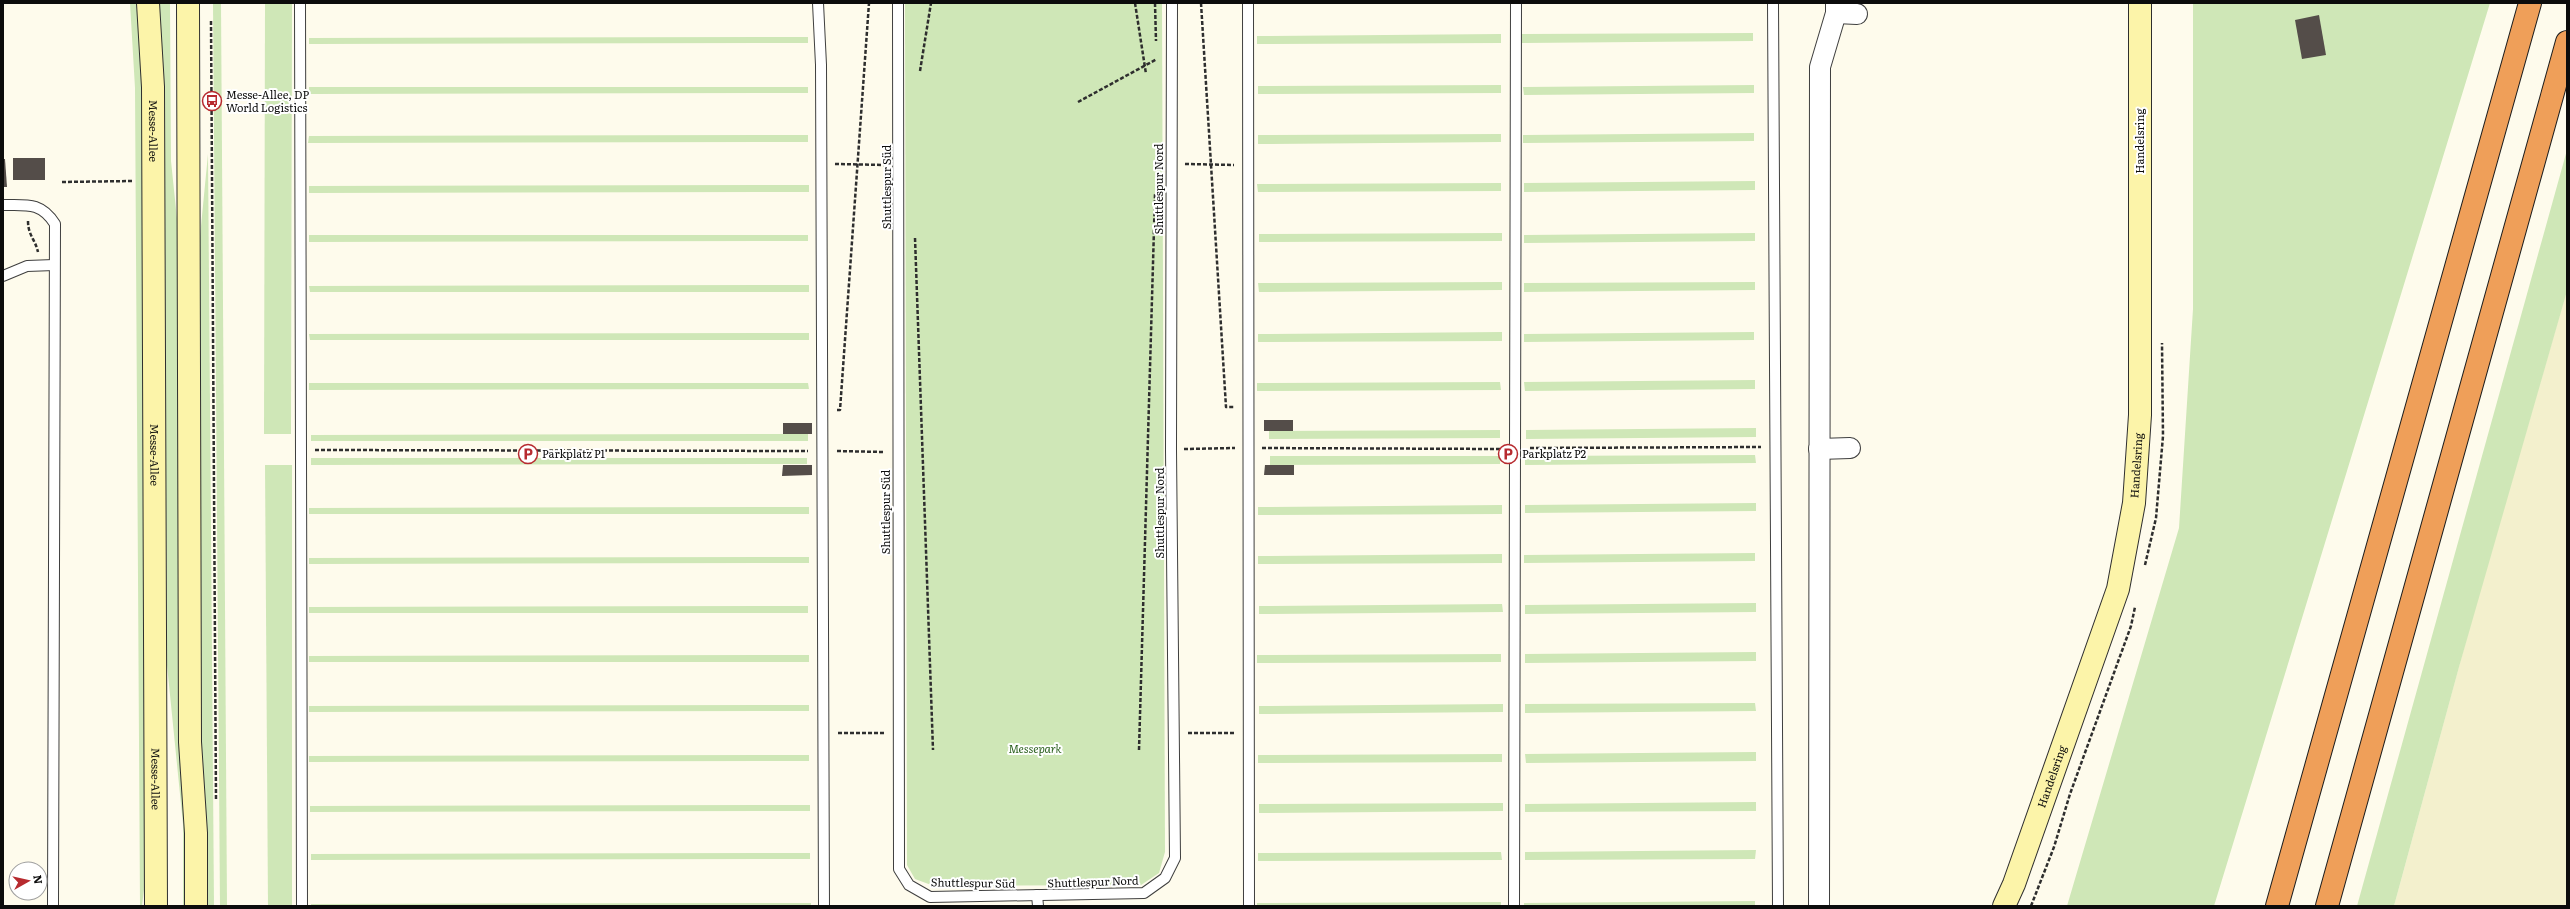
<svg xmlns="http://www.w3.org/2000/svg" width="2570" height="909" viewBox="0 0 2570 909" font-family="Literata,serif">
	<rect width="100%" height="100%" fill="#fefbec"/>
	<polygon fill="#f3f0cd" points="2567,290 2567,906 2394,906 2470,626"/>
	<g fill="#cfe7b7">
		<polygon points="130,3 139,3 144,88 147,864 142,906 140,906 135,88"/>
		<polygon points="157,3 170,3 171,161 180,248 189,906 183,906 183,824 167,665 163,81"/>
		<polygon points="213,3 221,3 227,906 220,906"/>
		<polygon points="265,3 292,3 291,434 264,434"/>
		<polygon points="905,3 1162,3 1165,852 1159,873 1141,885 934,886 915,879 907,865"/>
		<polygon points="2193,3 2490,3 2214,906 2067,906 2179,528 2193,309"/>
		<polygon points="1753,33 1753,41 1522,43 1522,34"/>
		<polygon points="1501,34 1501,43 1257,44 1257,36"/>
		<polygon points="808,37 808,43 309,44 309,38"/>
		<polygon points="1501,85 1501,93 1258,94 1258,86"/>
		<polygon points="1754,85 1754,93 1524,95 1523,87"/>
		<polygon points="309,87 808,87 808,93 309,94"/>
		<polygon points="1754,133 1754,141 1523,143 1523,135"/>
		<polygon points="1501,134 1501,142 1258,144 1258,135"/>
		<polygon points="808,135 808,142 308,143 309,136"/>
		<polygon points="2567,150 2567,291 2459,667 2394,906 2357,906"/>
		<polygon points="208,154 214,906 206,906 200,743 198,257"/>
		<polygon points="1755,181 1755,190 1524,192 1524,183"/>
		<polygon points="1501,183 1501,191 1258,192 1257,184"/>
		<polygon points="809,185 809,192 309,193 309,186"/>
		<polygon points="1502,233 1502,241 1259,242 1259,234"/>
		<polygon points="1755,233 1755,241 1524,243 1524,235"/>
		<polygon points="309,235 808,235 808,241 309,242"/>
		<polygon points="1502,282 1502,290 1259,292 1258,283"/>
		<polygon points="1755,282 1755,290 1524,292 1524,283"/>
		<polygon points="809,285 809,292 310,292 309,286"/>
		<polygon points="1502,332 1502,341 1258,342 1258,334"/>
		<polygon points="1754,332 1754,340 1524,342 1524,334"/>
		<polygon points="809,333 809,340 310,340 309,334"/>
		<polygon points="1755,380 1755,389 1525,391 1524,382"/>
		<polygon points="1500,382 1501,390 1257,391 1257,383"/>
		<polygon points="309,383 808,383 809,389 309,390"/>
		<polygon points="1756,428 1756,437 1526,439 1526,430"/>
		<polygon points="1500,430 1500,438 1269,439 1269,431"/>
		<polygon points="808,434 808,441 311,441 311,435"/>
		<polygon points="1755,455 1756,463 1525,465 1525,456"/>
		<polygon points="1270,456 1500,456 1500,464 1270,465"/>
		<polygon points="311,458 807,458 807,464 311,465"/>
		<polygon points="265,465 292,465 292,906 268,906"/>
		<polygon points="1756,503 1756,511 1525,513 1525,505"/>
		<polygon points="1502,505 1502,514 1258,515 1258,507"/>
		<polygon points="809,507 809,514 309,514 309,508"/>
		<polygon points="1755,553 1755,561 1524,563 1524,555"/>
		<polygon points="1502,554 1502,563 1258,564 1258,556"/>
		<polygon points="809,557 809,563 309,564 309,558"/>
		<polygon points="1756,603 1756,612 1525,614 1525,605"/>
		<polygon points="1502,604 1503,612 1259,614 1259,606"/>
		<polygon points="808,606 808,613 309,613 309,607"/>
		<polygon points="1756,652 1756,661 1525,663 1525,654"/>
		<polygon points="1501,654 1501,662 1257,663 1257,655"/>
		<polygon points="809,655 809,662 309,662 309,656"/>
		<polygon points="1755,703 1756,711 1525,713 1525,704"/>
		<polygon points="1503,704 1503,712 1259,714 1259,706"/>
		<polygon points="809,705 809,711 309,712 309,706"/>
		<polygon points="1756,752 1756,761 1526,763 1525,754"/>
		<polygon points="1502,754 1502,762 1258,763 1258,755"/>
		<polygon points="809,755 809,761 309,762 309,756"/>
		<polygon points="1756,802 1756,811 1525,812 1525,804"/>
		<polygon points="1503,803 1503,811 1259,813 1259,804"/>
		<polygon points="810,805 810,811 310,812 310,806"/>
		<polygon points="1756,850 1755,859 1525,860 1525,852"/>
		<polygon points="1501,852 1502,860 1258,861 1258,853"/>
		<polygon points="810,853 810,859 311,860 311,854"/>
		<polygon points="1755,901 1755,906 1524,906 1524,903"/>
		<polygon points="1501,902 1501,906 1257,906 1257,903"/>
		<polygon points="811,903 811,906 311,906 311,904"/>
	</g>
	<g fill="#544d49">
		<polygon points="2319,15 2326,55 2302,59 2295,20"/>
		<rect x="13" y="158" width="32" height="22"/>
		<polygon points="3,159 5,159 7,187 3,187"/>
		<rect x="1264" y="420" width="29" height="11"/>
		<rect x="783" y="423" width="29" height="11"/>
		<polygon points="783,465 812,465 812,475 782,476"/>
		<polygon points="1265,465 1294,465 1294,475 1264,475"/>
	</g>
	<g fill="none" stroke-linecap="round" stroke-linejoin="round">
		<defs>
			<g id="lane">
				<polyline points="300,3 302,906"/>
				<polyline points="818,3 821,65 824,906"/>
				<polyline points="898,3 899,869 909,885 930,897 1144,893 1165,878 1175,858 1171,450 1172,3"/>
				<polyline points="1248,3 1249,906"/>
				<polyline points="1773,3 1778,906"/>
				<path d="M3 205C27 205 41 202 55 224L53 906"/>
				<polyline points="3,276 27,266 54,265"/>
				<polyline points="1037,895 1038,906"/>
				<polyline points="1514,906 1516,3"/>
			</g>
			<g id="street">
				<polyline points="1836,13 1857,14"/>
				<polyline points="1819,449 1850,448"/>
				<polyline points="1819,906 1820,67 1836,13 1836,3"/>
			</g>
			<g id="secondary">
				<path id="s1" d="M148 3 153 87 156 906"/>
				<polyline points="188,3 190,742 196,833 196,906"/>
				<path id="s2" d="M2004 906 2014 884 2118 589 2134 503 2140 415V3"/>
			</g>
			<g id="highway">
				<polyline points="2277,906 2530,3"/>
				<polyline points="2327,906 2567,42"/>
			</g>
		</defs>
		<use href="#lane" stroke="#3f3f3f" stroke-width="12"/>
		<use href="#street" stroke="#3f3f3f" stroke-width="22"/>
		<use href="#secondary" stroke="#2e2e2e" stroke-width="24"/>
		<use href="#highway" stroke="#1d1d1d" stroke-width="24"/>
		<g stroke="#2e2e2e" stroke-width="2.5" stroke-dasharray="4 2" stroke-linecap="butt">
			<polyline points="1135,3 1146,74"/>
			<polyline points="1155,3 1156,41"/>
			<polyline points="1201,3 1226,407 1235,407"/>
			<polyline points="211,21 216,800"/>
			<polyline points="920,71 931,3"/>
			<polyline points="1078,102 1157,59"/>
			<polyline points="835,164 884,165"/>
			<polyline points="1185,164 1234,165"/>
			<polyline points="62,182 132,181"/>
			<path d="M28 221C28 235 35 239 38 252"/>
			<polyline points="915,238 933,750"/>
			<polyline points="837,410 840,410 869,3"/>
			<polyline points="1262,448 1501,449"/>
			<polyline points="1530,448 1761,447"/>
			<polyline points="1184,449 1235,448"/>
			<polyline points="315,450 808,451"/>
			<polyline points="837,451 884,452"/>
			<polyline points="2145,565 2156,518 2163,436 2162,343"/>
			<polyline points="838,733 885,733"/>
			<polyline points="1188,733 1235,733"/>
			<polyline points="1139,750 1155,194"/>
			<polyline points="2031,906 2054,847 2070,794 2131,626 2135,607"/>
		</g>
		<use href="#lane" stroke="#fff" stroke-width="10"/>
		<use href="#street" stroke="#fff" stroke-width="20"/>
		<use href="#secondary" stroke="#fcf4a9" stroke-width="22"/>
		<use href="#highway" stroke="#ef9f59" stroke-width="22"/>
	</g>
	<defs>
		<symbol id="bus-ring" viewBox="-11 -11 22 22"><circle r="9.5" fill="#fff" stroke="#b72a2f" stroke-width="1.5"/><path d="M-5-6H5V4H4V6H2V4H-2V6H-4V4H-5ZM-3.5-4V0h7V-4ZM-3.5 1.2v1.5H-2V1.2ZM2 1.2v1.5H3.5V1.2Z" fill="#b72a2f"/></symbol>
		<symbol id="parking-ring" viewBox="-11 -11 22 22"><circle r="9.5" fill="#fff" stroke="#b72a2f" stroke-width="1.5"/><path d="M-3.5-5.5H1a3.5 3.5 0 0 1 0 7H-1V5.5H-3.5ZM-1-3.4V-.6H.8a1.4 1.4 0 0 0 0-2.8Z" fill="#b72a2f"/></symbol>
	</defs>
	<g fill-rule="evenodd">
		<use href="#bus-ring" x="201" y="90" width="22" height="22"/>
		<use href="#parking-ring" x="517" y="443" width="22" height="22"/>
		<use href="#parking-ring" x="1497" y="443" width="22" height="22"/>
	</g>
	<g text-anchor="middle" stroke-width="4" stroke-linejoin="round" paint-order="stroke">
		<g font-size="11" fill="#0c0c0c" stroke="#fff" text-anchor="start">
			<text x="226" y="99">Messe-Allee, DP<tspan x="226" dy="13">World Logistics</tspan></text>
			<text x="542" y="458">Parkplatz P1</text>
			<text x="1522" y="458">Parkplatz P2</text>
		</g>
		<g font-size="11" fill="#0c0c0c" stroke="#fff">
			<text dy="4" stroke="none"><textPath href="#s1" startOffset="128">Messe-Allee</textPath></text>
			<text transform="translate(2140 141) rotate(-90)" y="4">Handelsring</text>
			<text transform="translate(887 187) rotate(-90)" y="4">Shuttlespur Süd</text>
			<text transform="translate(1159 189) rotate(-90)" y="4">Shuttlespur Nord</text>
			<text dy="4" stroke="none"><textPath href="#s1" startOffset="452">Messe-Allee</textPath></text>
			<text dy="4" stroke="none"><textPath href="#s2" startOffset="462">Handelsring</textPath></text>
			<text transform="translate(886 512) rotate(-90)" y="4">Shuttlespur Süd</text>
			<text transform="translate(1160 513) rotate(-90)" y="4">Shuttlespur Nord</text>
			<text dy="4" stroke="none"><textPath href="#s2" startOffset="138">Handelsring</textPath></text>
			<text dy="4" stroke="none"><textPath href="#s1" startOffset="776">Messe-Allee</textPath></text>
			<text transform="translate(1093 882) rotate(-2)" y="4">Shuttlespur Nord</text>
			<text transform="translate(973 883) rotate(1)" y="4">Shuttlespur Süd</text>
		</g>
		<g font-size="11" font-style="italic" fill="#2c611f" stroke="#fff">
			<text x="1035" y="753">Messepark</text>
		</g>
	</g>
	<rect width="2570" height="909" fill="none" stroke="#0c0c0c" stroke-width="8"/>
	<g transform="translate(28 881) rotate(82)"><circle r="19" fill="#ffffff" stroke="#9e9e9e"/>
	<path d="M0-3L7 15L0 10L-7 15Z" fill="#b72a2f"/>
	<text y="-6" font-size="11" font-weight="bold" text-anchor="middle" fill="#0c0c0c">N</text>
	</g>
</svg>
